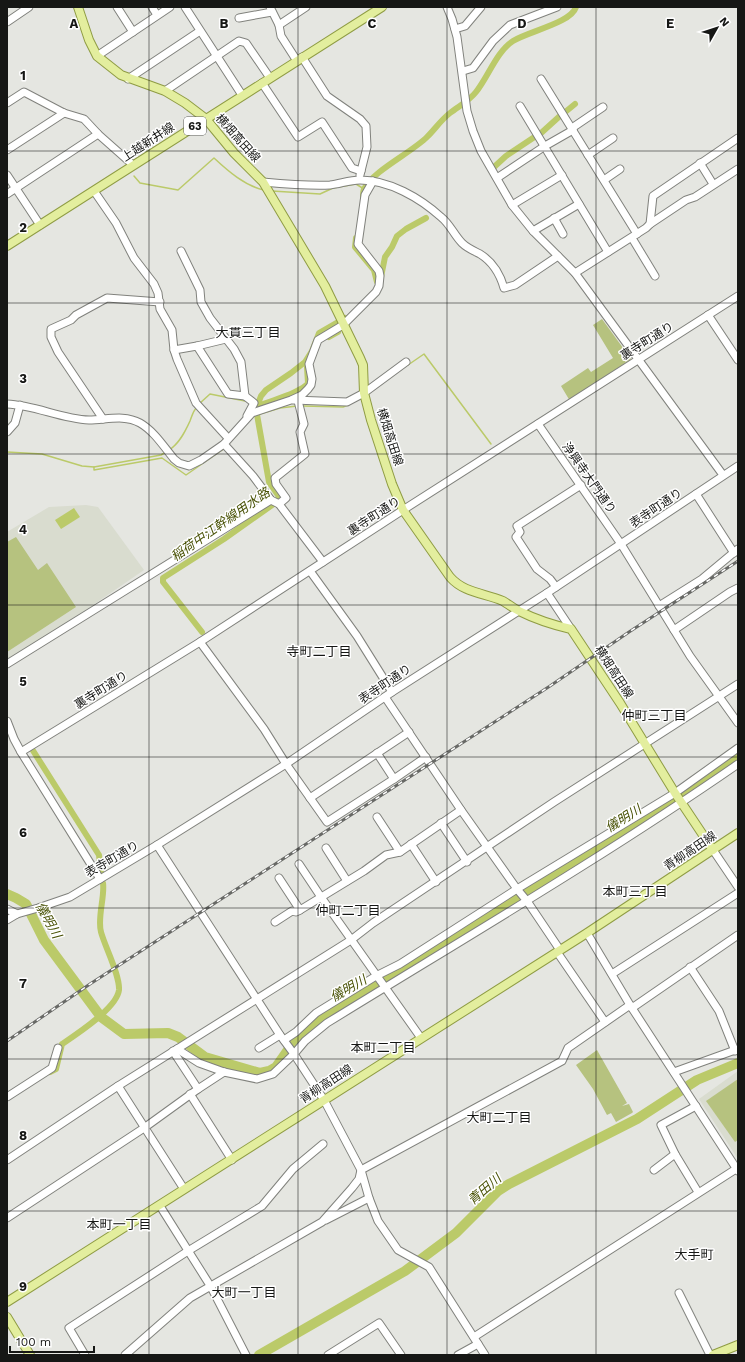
<svg xmlns="http://www.w3.org/2000/svg" width="745" height="1362" viewBox="0 0 745 1362" font-family="'Work Sans','Noto Sans JP',sans-serif">
	<rect width="100%" height="100%" fill="#e5e6e1"/>
	<g fill="#d9dccf">
		<polygon points="86,505 98,507 144,570 10,662 7,660 7,532 49,507"/>
		<polygon points="738,1071 738,1159 699,1099"/>
	</g>
	<g fill="#b6c27f">
		<polygon points="602,319 631,359 570,401 561,386 588,368 591,372 613,358 593,325"/>
		<polygon points="16,537 38,570 47,563 76,607 7,652 7,542"/>
		<polygon points="597,1050 627,1103 622,1106 629,1104 633,1112 632,1113 616,1122 611,1113 607,1115 593,1089 576,1065"/>
		<polygon points="738,1079 738,1140 735,1142 706,1101"/>
	</g>
	<polygon fill="#bbca69" points="74,508 80,517 61,529 55,520"/>
	<g fill="none" stroke-linecap="round" stroke-linejoin="round">
		<g stroke="#bbca69" stroke-width="1.5">
			<path d="M134 176 140 183 178 190 214 158C228 171 245 186 264 190"/>
			<polyline points="272,191 320,194 333,188 356,184 364,189"/>
			<polyline points="408,365 424,354 491,444"/>
			<polyline points="256,403 260,405"/>
			<polyline points="199,404 210,394 245,401"/>
			<polyline points="303,406 343,407 348,405"/>
			<polyline points="260,414 280,408 297,406"/>
			<path d="M169 450C179 444 185 432 190 421 192 416 193 411 197 407"/>
			<polyline points="7,452 42,454 82,466 94,467 94,470 162,458 186,475 225,448"/>
			<polyline points="94,467 161,455 166,452"/>
		</g>
		<g stroke="#bbca69" stroke-width="6">
			<polyline points="564,113 575,104"/>
			<polyline points="540,134 561,115"/>
			<polyline points="493,168 506,156 536,136"/>
			<path d="M363 198C363 195 363 191 364 189 374 170 411 153 427 137 435 129 441 120 450 113 459 106 469 101 476 92 488 77 497 51 513 41 529 31 571 23 576 7"/>
			<polyline points="356,238 355,247 374,270 377,282"/>
			<polyline points="381,277 385,257 392,247 397,236 406,229 426,218"/>
			<polyline points="329,337 338,332"/>
			<path d="M260 405C270 402 303 391 308 383L307 367"/>
			<polyline points="202,632 163,582 163,578 224,539 275,503 280,498 269,482 256,409 261,396 266,390 291,373 305,362 312,351 319,333 345,318"/>
			<polyline points="32,749 99,855 101,872"/>
			<path d="M50 1072 56 1069 62 1044C77 1034 117 1008 119 990 120 975 105 947 101 932 97 918 105 897 103 883"/>
		</g>
		<g stroke="#bbca69" stroke-width="10">
			<polyline points="7,894 16,898 26,904 44,940 101,1017 124,1034 168,1033 178,1037 205,1057 260,1073 269,1071 276,1067 297,1037 325,1016 406,969 661,809 738,756"/>
			<polyline points="259,1355 405,1271 456,1233 498,1191 509,1184 637,1119 697,1080 738,1063"/>
		</g>
		<defs>
			<g id="minor">
				<polyline points="117,7 133,32"/>
				<polyline points="152,7 157,15"/>
				<polyline points="185,7 242,95"/>
				<polyline points="270,7 279,25"/>
				<polyline points="447,7 452,19 457,37 467,111 473,131 481,151 512,205 533,231 575,273 723,475"/>
				<polyline points="239,18 272,12"/>
				<polyline points="7,22 29,7"/>
				<polyline points="455,29 465,26 481,7"/>
				<polyline points="97,56 170,7"/>
				<polyline points="302,57 327,96 360,119 366,126 367,147 360,175"/>
				<polyline points="297,61 281,36 279,25 306,7"/>
				<polyline points="463,71 473,68 493,41 510,25 557,7"/>
				<polyline points="128,79 200,31"/>
				<polyline points="541,79 637,234"/>
				<polyline points="262,83 298,137 322,122 352,168 361,171"/>
				<polyline points="165,91 239,41 246,43 270,78"/>
				<polyline points="7,103 24,92 64,113 84,119 98,134 133,165"/>
				<polyline points="520,106 608,252"/>
				<polyline points="572,128 603,107"/>
				<polyline points="7,150 64,113"/>
				<polyline points="588,155 613,138"/>
				<polyline points="700,163 713,184"/>
				<polyline points="7,175 40,225"/>
				<polyline points="497,178 545,146 573,130"/>
				<polyline points="604,180 620,169"/>
				<path d="M263 182C285 184 308 186 330 185 340 184 349 180 360 180 389 180 420 198 441 217 450 224 454 235 462 243 467 248 474 251 480 254 493 262 500 274 504 288L515 285 558 256"/>
				<polyline points="94,191 116,223 134,258 154,284 158,293 160,309 172,330 174,350 177,359 196,403 228,438"/>
				<polyline points="7,194 98,134"/>
				<polyline points="512,205 562,175"/>
				<polyline points="554,218 563,234"/>
				<polyline points="650,224 653,196 738,138"/>
				<polyline points="533,231 579,204"/>
				<polyline points="632,238 655,276"/>
				<polyline points="181,251 200,290 201,302 210,318 234,349 241,362 245,396 228,394 197,346"/>
				<polyline points="575,273 646,228 650,224 686,200 695,197 738,169"/>
				<polyline points="708,315 738,360"/>
				<polyline points="174,350 197,346 226,339"/>
				<polyline points="245,396 254,403 247,416"/>
				<polyline points="293,400 347,402 364,393 406,362"/>
				<path d="M7 404C35 405 61 419 89 420 106 420 124 414 140 423 154 431 164 447 174 459L179 463 189 466 201 460 224 444 252 413 291 400 302 395 308 389 311 385 312 379 309 364 318 340 343 325 376 292 379 286 380 276 379 271 358 244 365 195 373 181"/>
				<polyline points="103,419 58,352 51,337 51,329 71,320 76,315 107,298 160,302"/>
				<polyline points="538,424 621,544 690,656 738,723"/>
				<polyline points="7,432 15,423 20,405"/>
				<polyline points="224,444 253,476 271,500 279,504 323,562"/>
				<polyline points="696,494 734,553"/>
				<polyline points="279,504 286,498 276,484 275,478 305,454 300,432 304,424 298,401"/>
				<polyline points="310,571 357,636 392,692"/>
				<polyline points="556,587 550,579 537,569 516,537 520,532 517,526 581,485"/>
				<polyline points="547,593 571,629"/>
				<polyline points="659,606 702,579 738,549"/>
				<polyline points="674,630 730,592 738,588"/>
				<polyline points="200,642 264,729 286,764 327,822 394,779 377,753"/>
				<polyline points="7,664 271,500"/>
				<polyline points="385,697 461,810 517,889 527,901 560,950"/>
				<polyline points="7,721 14,739 21,752 100,879"/>
				<polyline points="21,752 200,642 403,510 738,296"/>
				<polyline points="394,779 426,757"/>
				<polyline points="310,798 409,732"/>
				<polyline points="377,817 400,852"/>
				<polyline points="441,823 467,862"/>
				<polyline points="411,844 436,882"/>
				<polyline points="157,845 280,1035 294,1054 324,1100 361,1170 369,1198 378,1221 398,1250 429,1267 485,1355"/>
				<polyline points="326,848 347,881"/>
				<polyline points="713,850 738,887"/>
				<polyline points="299,864 321,897 421,1038"/>
				<polyline points="279,878 300,910"/>
				<polyline points="7,909 17,914"/>
				<polyline points="7,920 17,914 38,908 70,897 157,845 286,764 392,692 547,593 738,466"/>
				<polyline points="275,922 292,911 296,912 300,910 364,871 386,855 400,852 461,810"/>
				<polyline points="587,933 630,1005 738,1171"/>
				<polyline points="557,952 605,1022"/>
				<polyline points="690,967 719,1011 735,1051"/>
				<polyline points="612,974 738,893"/>
				<polyline points="632,1008 738,935"/>
				<polyline points="284,1040 296,1032 316,1013 376,976 400,964 517,889 675,793 738,748"/>
				<polyline points="259,1048 280,1035"/>
				<path d="M177 1049 199 1063 224 1072 257 1079 273 1074 294 1054 305 1041 327 1023C465 938 605 856 738 764"/>
				<polyline points="173,1051 198,1089"/>
				<polyline points="674,1072 738,1049"/>
				<polyline points="118,1086 184,1189"/>
				<polyline points="190,1094 232,1160"/>
				<polyline points="7,1097 52,1068 58,1048"/>
				<polyline points="696,1106 661,1125 675,1154 698,1192"/>
				<polyline points="7,1160 118,1086 351,940 373,923 554,802 738,684"/>
				<polyline points="654,1170 675,1154"/>
				<polyline points="160,1206 211,1287 246,1355"/>
				<polyline points="7,1218 144,1128 198,1089 224,1072"/>
				<polyline points="326,1220 369,1198"/>
				<polyline points="679,1293 710,1355"/>
				<polyline points="474,1337 736,1169"/>
				<polyline points="85,1355 69,1328 188,1251 262,1206 293,1169 323,1144"/>
				<polyline points="125,1355 190,1298 322,1222 352,1188 359,1179 361,1170 562,1061 568,1048 630,1005"/>
				<polyline points="328,1355 379,1323 401,1355"/>
				<polyline points="458,1355 478,1344"/>
			</g>
			<g id="major">
				<path d="M78 7 89 40 97 56 121 75 165 91 185 103 206 119 234 153 263 182 325 286 360 358 363 365 364 393 371 420 392 484 403 510 450 577C464 593 484 593 503 601 508 604 513 608 519 611 535 619 553 625 571 629L620 703 675 793 713 850"/>
				<polyline points="7,246 382,7"/>
				<polyline points="7,1302 587,933 738,833"/>
				<polyline points="7,1317 30,1355"/>
				<polyline points="713,1355 738,1345"/>
			</g>
		</defs>
		<use href="#minor" stroke="#81827d" stroke-width="9"/>
		<use href="#major" stroke="#8f9c44" stroke-width="10"/>
		<use href="#minor" stroke="#fff" stroke-width="7"/>
		<use href="#major" stroke="#e3ee9e" stroke-width="8"/>
		<defs>
			<polyline id="rail" points="7,1041 90,984 550,686 629,632 738,561"/>
		</defs>
		<use href="#rail" stroke="#686966" stroke-width="3"/>
		<use href="#rail" stroke="#fff" stroke-width="1.5" stroke-dasharray="4.5" stroke-linecap="butt"/>
	</g>
	<path fill="none" stroke="#161715" stroke-width="1" stroke-opacity="0.55" d="M149 7V1355M298 7V1355M447 7V1355M596 7V1355M7 151H738M7 303H738M7 454H738M7 605H738M7 757H738M7 908H738M7 1059H738M7 1211H738"/>
	<g text-anchor="middle" stroke-width="3" stroke-linejoin="round" paint-order="stroke">
		<rect fill="#fff" stroke="#5c5d5b" stroke-width="1" x="184" y="117" width="22" height="18" rx="3"/>
		<g font-size="11" font-weight="bold" fill="#161715">
			<text x="195" y="130">63</text>
		</g>
		<g font-size="12" fill="#161715" stroke="#fff">
			<text transform="translate(238 138) rotate(48)" y="4">横畑高田線</text>
			<text transform="translate(148 142) rotate(-33)" y="4">上越新井線</text>
			<text transform="translate(647 341) rotate(-32)" y="4">裏寺町通り</text>
			<text transform="translate(390 437) rotate(72)" y="4">横畑高田線</text>
			<text transform="translate(589 478) rotate(55)" y="4">浄興寺大門通り</text>
			<text transform="translate(656 508) rotate(-34)" y="4">表寺町通り</text>
			<text transform="translate(374 516) rotate(-33)" y="4">裏寺町通り</text>
			<text transform="translate(614 672) rotate(57)" y="4">横畑高田線</text>
			<text transform="translate(385 684) rotate(-34)" y="4">表寺町通り</text>
			<text transform="translate(101 690) rotate(-32)" y="4">裏寺町通り</text>
			<text transform="translate(690 851) rotate(-34)" y="4">青柳高田線</text>
			<text transform="translate(112 859) rotate(-30)" y="4">表寺町通り</text>
			<text transform="translate(326 1084) rotate(-33)" y="4">青柳高田線</text>
		</g>
		<g font-size="13" fill="#161715" stroke="#fff">
			<text x="248" y="337">大貫三丁目</text>
			<text x="319" y="656">寺町二丁目</text>
			<text x="654" y="720">仲町三丁目</text>
			<text x="635" y="896">本町三丁目</text>
			<text x="348" y="915">仲町二丁目</text>
			<text x="383" y="1052">本町二丁目</text>
			<text x="499" y="1122">大町二丁目</text>
			<text x="119" y="1229">本町一丁目</text>
			<text x="694" y="1259">大手町</text>
			<text x="244" y="1297">大町一丁目</text>
		</g>
		<g font-size="13" font-style="italic" fill="#495206" stroke="#fff">
			<text transform="translate(220 524) rotate(-35)" y="5">稲荷中江幹線用水路</text>
			<text transform="translate(623 818) rotate(-32)" y="5">儀明川</text>
			<text transform="translate(49 920) rotate(61)" y="5">儀明川</text>
			<text transform="translate(348 988) rotate(-30)" y="5">儀明川</text>
			<text transform="translate(484 1189) rotate(-41)" y="5">青田川</text>
		</g>
	</g>
	<g font-size="13" text-anchor="middle" font-weight="bold" fill="#161715" stroke="#fff" stroke-width="3" stroke-linejoin="round" paint-order="stroke">
		<text x="74" y="28">A</text>
		<text x="224" y="28">B</text>
		<text x="372" y="28">C</text>
		<text x="522" y="28">D</text>
		<text x="670" y="28">E</text>
		<text x="23" y="80">1</text>
		<text x="23" y="232">2</text>
		<text x="23" y="383">3</text>
		<text x="23" y="534">4</text>
		<text x="23" y="686">5</text>
		<text x="23" y="837">6</text>
		<text x="23" y="988">7</text>
		<text x="23" y="1140">8</text>
		<text x="23" y="1291">9</text>
	</g>
	<rect width="745" height="1362" fill="none" stroke="#161715" stroke-width="16"/>
	<g transform="translate(717 28) rotate(51)" stroke="#ffffff" stroke-width="3" paint-order="stroke">
	<path d="M0-3L7 15L0 10L-7 15Z" fill="#161715"/>
	<text y="-6" font-size="11" font-weight="bold" text-anchor="middle" fill="#161715">N</text>
	</g>
	<path d="M10 1346v6h84v-6" fill="none" stroke="#161715" stroke-width="2"/>
	<text x="16" y="1346" font-size="12" fill="#161715" stroke="#ffffff" stroke-width="3" paint-order="stroke">100 m</text>
</svg>
